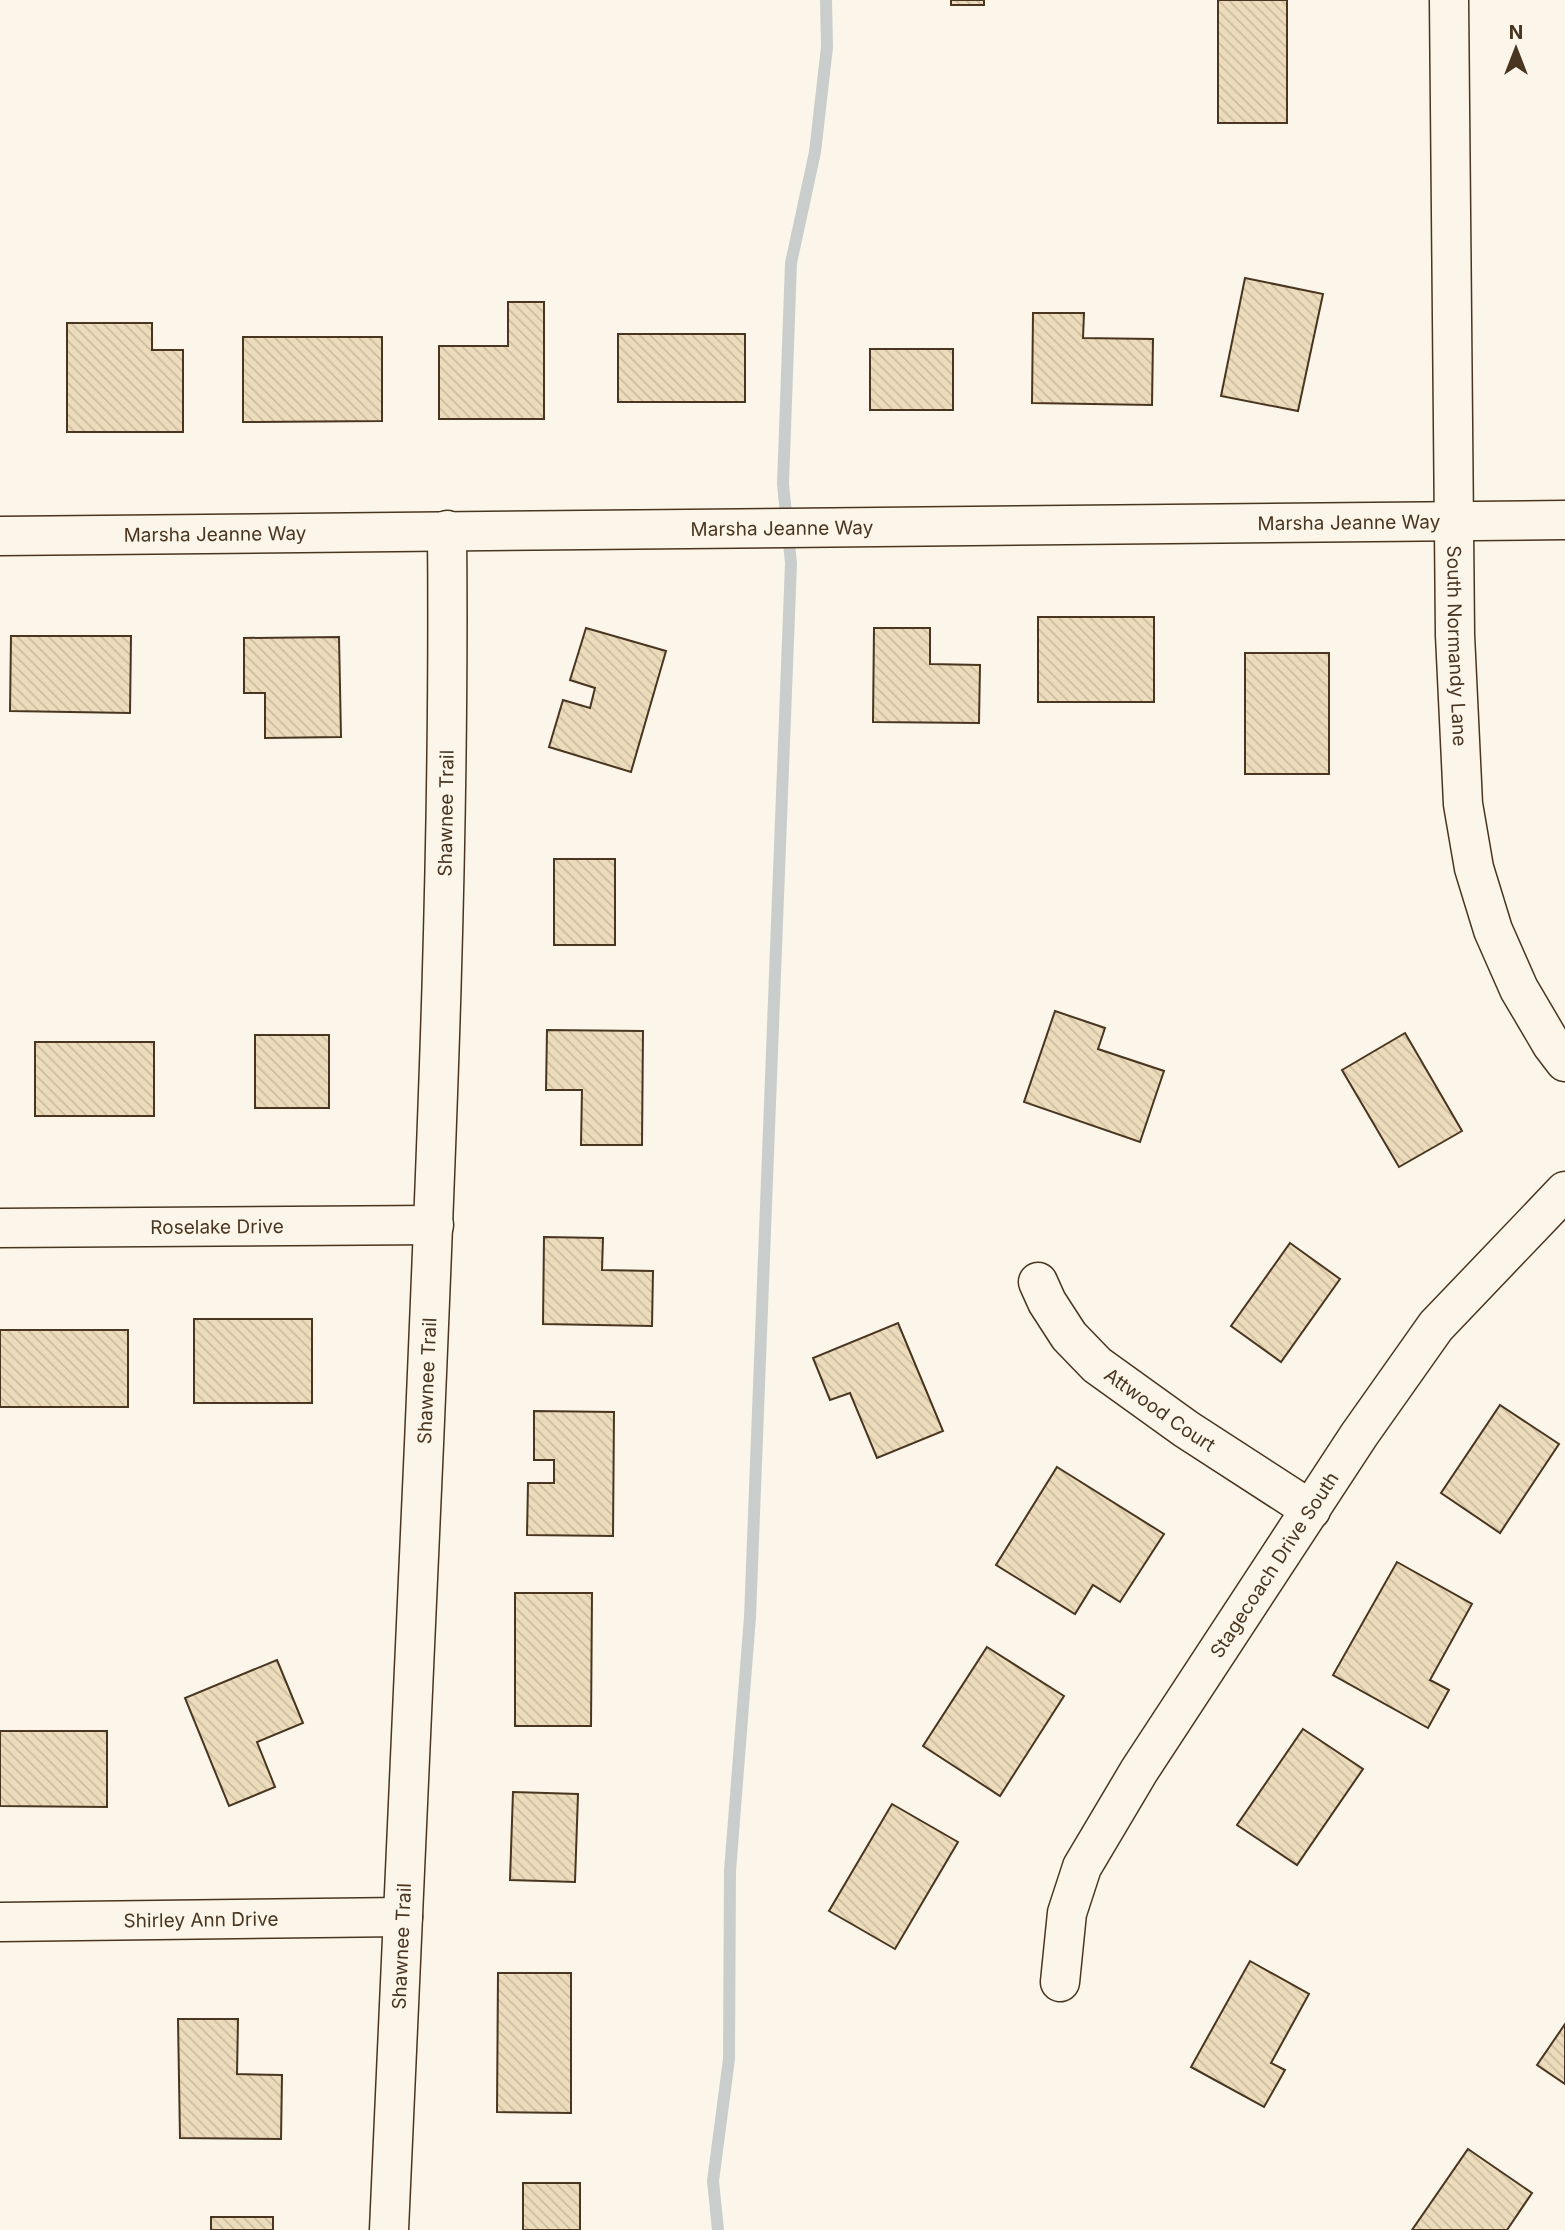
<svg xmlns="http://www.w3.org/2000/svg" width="1565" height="2230" viewBox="0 0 1565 2230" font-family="Inter,sans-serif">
	<defs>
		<pattern id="building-back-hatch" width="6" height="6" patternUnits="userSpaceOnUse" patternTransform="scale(1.75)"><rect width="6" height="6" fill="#ecdcbc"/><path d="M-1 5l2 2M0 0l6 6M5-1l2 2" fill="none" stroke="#ccbda1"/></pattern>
	</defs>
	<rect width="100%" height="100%" fill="#fbf6e9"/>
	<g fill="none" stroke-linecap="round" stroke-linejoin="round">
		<polyline stroke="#c9cecd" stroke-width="12" points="718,2230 713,2181 729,2059 730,1871 750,1617 791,563 783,484 791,263 815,152 827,47 826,0"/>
	</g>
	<g fill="url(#building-back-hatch)" stroke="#4a3520" stroke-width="2">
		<rect x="951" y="0" width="33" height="5"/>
		<rect x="1218" y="0" width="69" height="123"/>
		<polygon points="1245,278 1323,294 1298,411 1221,396"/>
		<polygon points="508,302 544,302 544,419 439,419 439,346 508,346"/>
		<polygon points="1033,313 1084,313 1083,338 1153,339 1152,405 1032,403"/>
		<polygon points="67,323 152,323 152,350 183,350 183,432 67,432"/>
		<rect x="618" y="334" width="127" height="68"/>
		<polygon points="243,337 382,337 382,421 243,422"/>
		<rect x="870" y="349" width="83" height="61"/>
		<rect x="1038" y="617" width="116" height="85"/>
		<polygon points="586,628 666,651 631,772 549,747 563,700 590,708 595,688 570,680"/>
		<polygon points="874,628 930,628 930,664 980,665 979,723 873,722"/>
		<polygon points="11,636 131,636 130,713 10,711"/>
		<polygon points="339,637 341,737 265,738 265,693 244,693 244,638"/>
		<rect x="1245" y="653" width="84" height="121"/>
		<rect x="554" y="859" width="61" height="86"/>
		<polygon points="1055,1011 1105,1028 1098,1049 1164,1071 1140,1142 1024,1102"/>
		<polygon points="547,1030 643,1031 642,1145 581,1145 582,1090 546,1090"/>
		<polygon points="1405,1033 1462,1131 1399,1167 1342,1070"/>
		<rect x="255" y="1035" width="74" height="73"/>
		<rect x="35" y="1042" width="119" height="74"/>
		<polygon points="544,1237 603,1238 602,1270 653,1271 652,1326 543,1324"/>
		<polygon points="1290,1243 1340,1279 1281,1362 1231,1326"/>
		<rect x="194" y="1319" width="118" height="84"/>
		<polygon points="898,1323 943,1431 877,1458 850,1393 830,1400 813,1358"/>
		<rect x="0" y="1330" width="128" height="77"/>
		<polygon points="1500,1405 1559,1444 1500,1533 1441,1493"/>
		<polygon points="534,1411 614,1412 613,1536 527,1535 528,1483 554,1483 554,1460 534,1460"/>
		<polygon points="1057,1467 1164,1534 1120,1602 1093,1585 1075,1614 996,1565"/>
		<polygon points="1397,1562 1472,1604 1430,1680 1449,1690 1428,1728 1333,1675"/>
		<polygon points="515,1593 592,1593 591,1726 515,1726"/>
		<polygon points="987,1647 1064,1696 1000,1796 923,1746"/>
		<polygon points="277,1660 303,1723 257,1742 275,1787 229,1806 185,1698"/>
		<polygon points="1303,1729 1363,1769 1297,1865 1237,1825"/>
		<polygon points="0,1731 107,1731 107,1807 0,1806"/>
		<polygon points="513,1792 578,1794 575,1882 510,1880"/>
		<polygon points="892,1804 958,1842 895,1949 829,1911"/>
		<polygon points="1250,1961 1309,1994 1271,2063 1285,2070 1264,2107 1191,2067"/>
		<polygon points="498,1973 571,1973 571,2113 497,2112"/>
		<polygon points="178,2019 238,2019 237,2074 282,2075 281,2139 180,2138"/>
		<polygon points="1565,2024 1565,2084 1537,2065"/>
		<polygon points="1468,2149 1532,2193 1507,2230 1412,2230"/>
		<rect x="523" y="2183" width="57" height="47"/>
		<rect x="211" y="2217" width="62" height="13"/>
	</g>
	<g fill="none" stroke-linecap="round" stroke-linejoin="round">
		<defs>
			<g id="minor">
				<path id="s1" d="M1449 0 1455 635 1463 804 1474 868 1493 930 1519 989 1552 1045 1565 1062"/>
				<path id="s2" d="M0 536 1565 520"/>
				<path id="s3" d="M0 1228 434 1225"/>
				<path id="s4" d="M1038 1282 1047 1302 1069 1336 1097 1365 1186 1429 1311 1510"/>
				<path id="s5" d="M0 1922 403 1917"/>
				<path id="s6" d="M1060 1982 1067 1913 1082 1867 1139 1771 1359 1435 1436 1326 1565 1191"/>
				<path id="s7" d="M389 2230C400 1968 412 1706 424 1444 437 1140 450 835 447 530"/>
			</g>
		</defs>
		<use href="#minor" stroke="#4a3520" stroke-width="41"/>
		<use href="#minor" stroke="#fbf6e9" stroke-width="38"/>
	</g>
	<g text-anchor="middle" stroke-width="5" stroke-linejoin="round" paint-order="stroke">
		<g font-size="19" fill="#4a3520" stroke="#fbf6e9">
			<text dy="7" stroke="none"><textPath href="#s2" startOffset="1349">Marsha Jeanne Way</textPath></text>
			<text dy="7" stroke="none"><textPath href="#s2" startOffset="782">Marsha Jeanne Way</textPath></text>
			<text dy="7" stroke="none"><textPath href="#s2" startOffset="215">Marsha Jeanne Way</textPath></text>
			<text dy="7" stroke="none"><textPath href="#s1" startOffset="646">South Normandy Lane</textPath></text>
			<text dy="7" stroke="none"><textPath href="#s7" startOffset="1418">Shawnee Trail</textPath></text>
			<text dy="7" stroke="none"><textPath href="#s3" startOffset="217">Roselake Drive</textPath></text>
			<text dy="7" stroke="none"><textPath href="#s7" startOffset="850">Shawnee Trail</textPath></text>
			<text dy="7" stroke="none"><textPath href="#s4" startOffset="180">Attwood Court</textPath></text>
			<text dy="7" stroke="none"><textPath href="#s6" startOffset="476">Stagecoach Drive South</textPath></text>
			<text dy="7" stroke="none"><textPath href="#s5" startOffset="201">Shirley Ann Drive</textPath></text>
			<text dy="7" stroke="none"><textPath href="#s7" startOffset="284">Shawnee Trail</textPath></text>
		</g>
	</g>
	<g transform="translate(1516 49)" stroke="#fbf6e9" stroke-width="5" paint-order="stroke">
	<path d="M0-5L12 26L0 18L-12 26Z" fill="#4a3520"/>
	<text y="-10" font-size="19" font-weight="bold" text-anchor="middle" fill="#4a3520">N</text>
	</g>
</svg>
